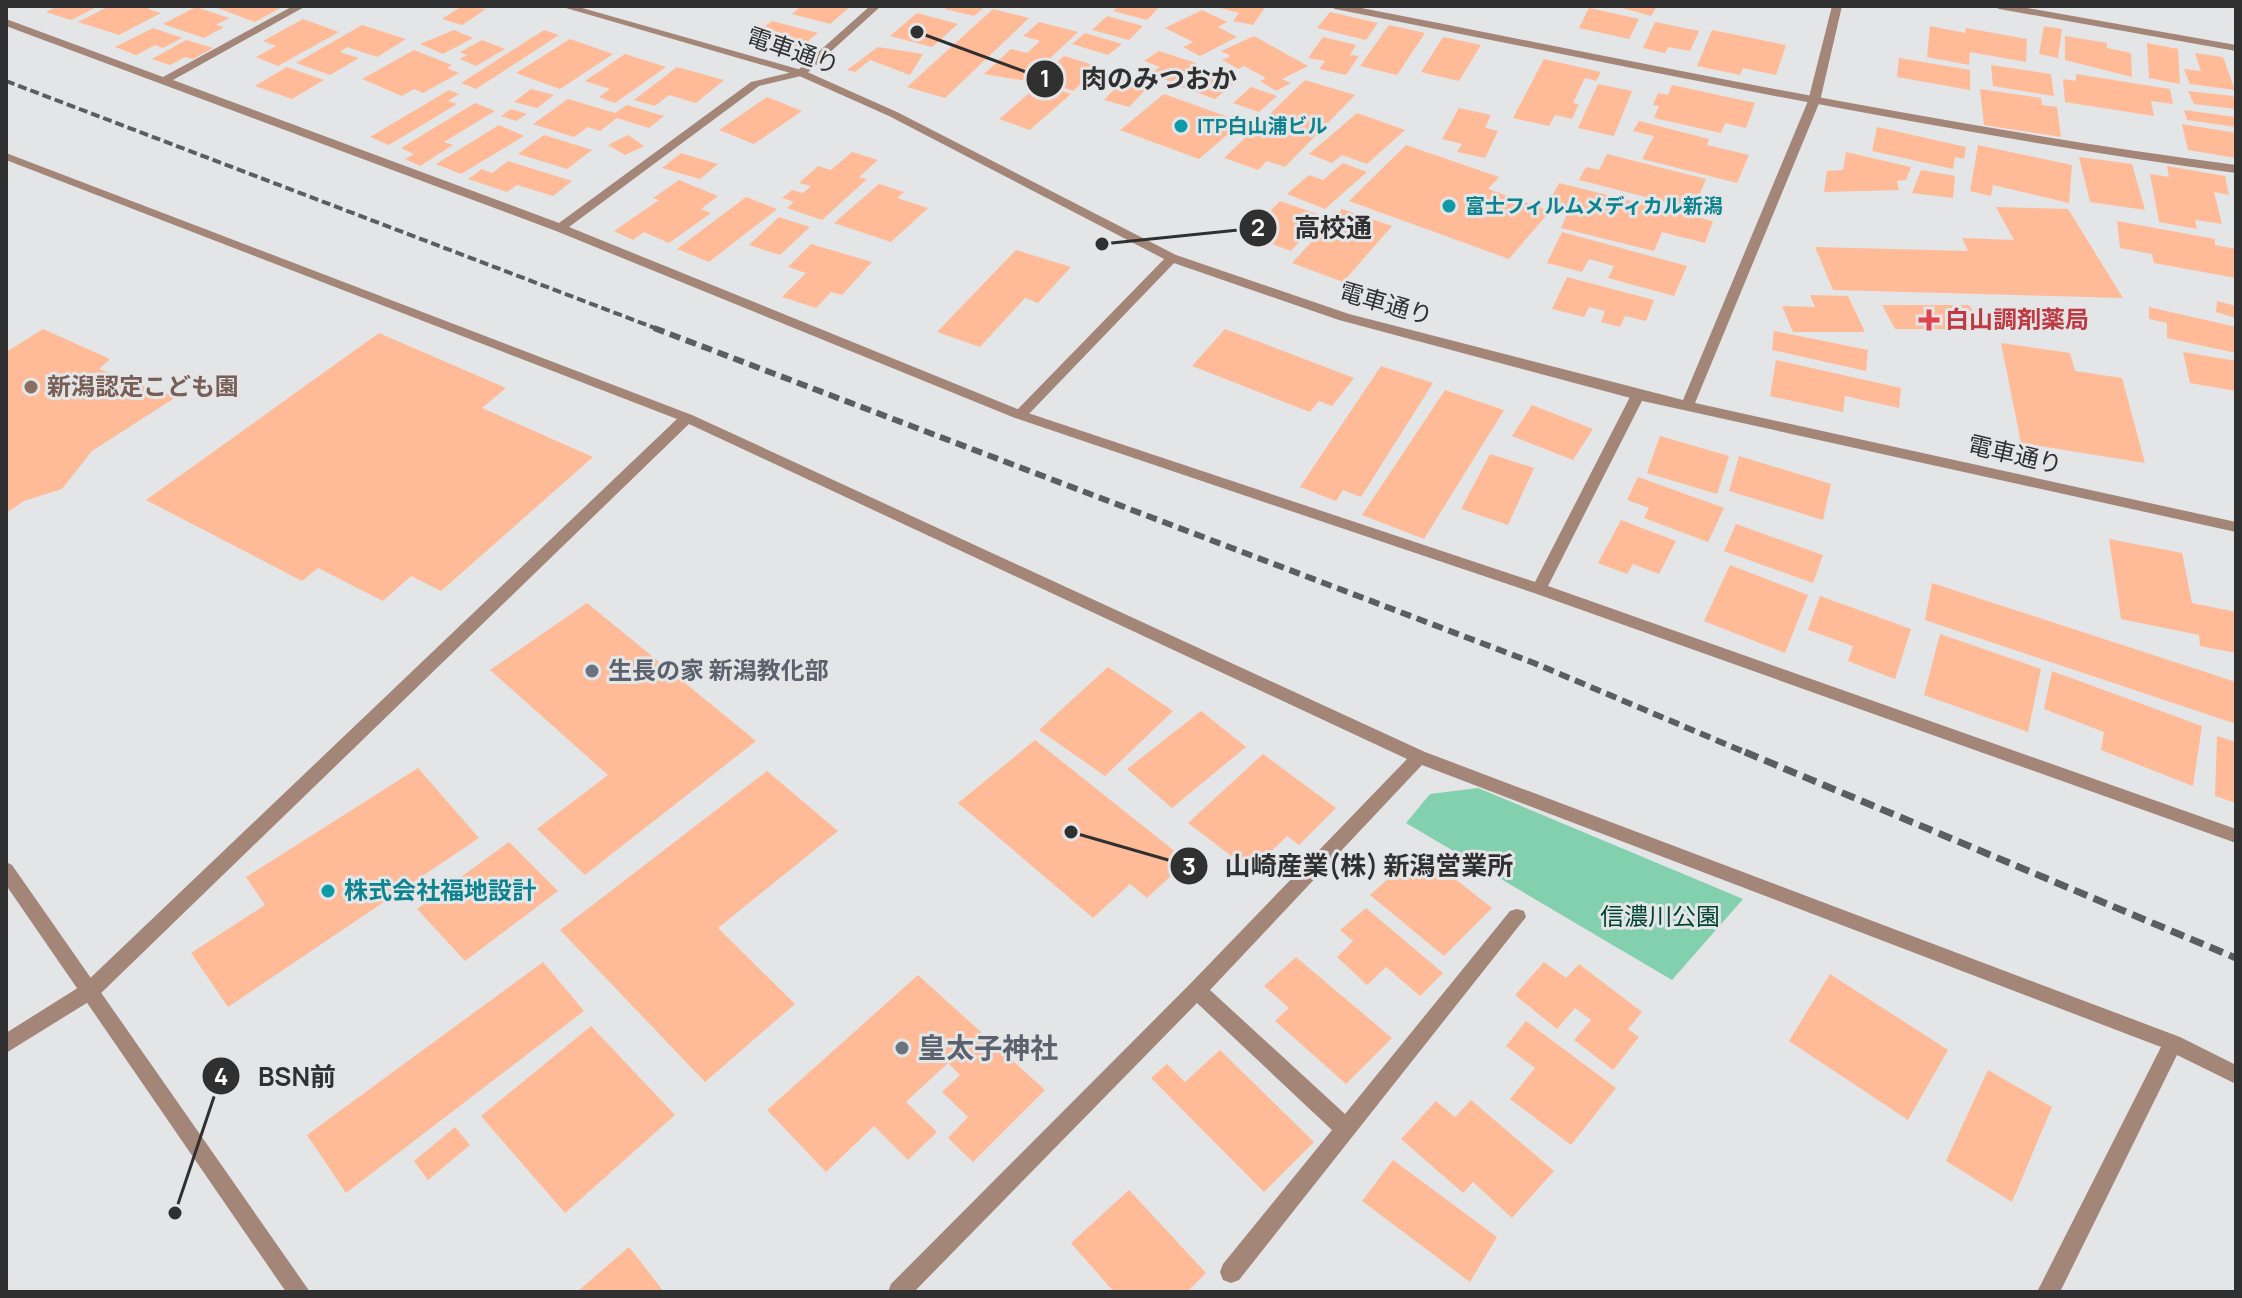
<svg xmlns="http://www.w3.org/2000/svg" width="2242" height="1298" viewBox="0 0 2242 1298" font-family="Manrope,'Noto Sans JP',sans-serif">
	<rect width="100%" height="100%" fill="#e3e5e7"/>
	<polygon fill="#83d0ae" points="1478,788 1743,899 1672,980 1406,823 1430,794"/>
	<g fill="#ffbb98">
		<polygon points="58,6 99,6 71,20 46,12"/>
		<polygon points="109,6 154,6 148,9 161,13 119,35 78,22"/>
		<polygon points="223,6 284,6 255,22 218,8"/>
		<polygon points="462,6 486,9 462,25 442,19"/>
		<polygon points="802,6 851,6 830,24 792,14"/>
		<polygon points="948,6 986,6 974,16 945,9"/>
		<polygon points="1118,6 1160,6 1147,20 1113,11"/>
		<polygon points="1213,6 1266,6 1253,25 1233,21 1239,13"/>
		<polygon points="1615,6 1657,6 1651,16"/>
		<polygon points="196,7 229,18 216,25 224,27 204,38 163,24"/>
		<polygon points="1589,8 1639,19 1629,39 1579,28"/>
		<polygon points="993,9 1029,18 945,98 907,87"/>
		<polygon points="1202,10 1227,22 1218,27 1237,37 1200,56 1183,47 1193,42 1165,28"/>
		<polygon points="1330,12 1378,23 1366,40 1317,28"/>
		<polygon points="917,13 958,24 932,47 890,36"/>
		<polygon points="1107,16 1143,26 1129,40 1092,30"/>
		<polygon points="303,19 339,32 278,66 256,57 276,46 263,41"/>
		<polygon points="772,21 818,33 798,49 752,36"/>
		<polygon points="1039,22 1078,32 1026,81 984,74 1011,49 1027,53 1040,41 1023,36"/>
		<polygon points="1655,22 1699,31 1690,51 1668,47 1665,53 1643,48"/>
		<polygon points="362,25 406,39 377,57 347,47 340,52 359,58 330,75 296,63"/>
		<polygon points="1389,25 1425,33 1397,75 1360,66"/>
		<polygon points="1930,26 1965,33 1966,28 2027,39 2026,62 1970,52 1969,65 1927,57"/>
		<polygon points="2044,26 2062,29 2058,58 2039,54"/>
		<polygon points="153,28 182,38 163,48 155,45 136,55 115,47"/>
		<polygon points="454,30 473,38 443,54 420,44"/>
		<polygon points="544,30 559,35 476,89 461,83"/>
		<polygon points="1712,30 1786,45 1776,75 1743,68 1740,75 1697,66"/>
		<polygon points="1085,33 1122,44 1108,55 1072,44"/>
		<polygon points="1254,36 1308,66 1282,79 1291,83 1276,91 1260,81 1266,78 1244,66 1238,69 1222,60 1231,56 1221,51"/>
		<polygon points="2065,36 2107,43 2107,48 2131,53 2132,77 2065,60"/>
		<polygon points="1323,37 1356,45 1350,55 1359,56 1346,75 1319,69 1325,61 1308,58"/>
		<polygon points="1443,37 1481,45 1459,81 1421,72"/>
		<polygon points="570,39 613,54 560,89 516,73"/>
		<polygon points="186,40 213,48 193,59 185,57 170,65 152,59"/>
		<polygon points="482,40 505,49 476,66 460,59 467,55 460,52"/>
		<polygon points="2147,43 2178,49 2180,84 2149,78"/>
		<polygon points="878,47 923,54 910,75 870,60 855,72 847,70"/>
		<polygon points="414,50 452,65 447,68 459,73 423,93 414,89 402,96 362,79"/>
		<polygon points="1159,51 1196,63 1172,82 1150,74 1160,67 1144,61"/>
		<polygon points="2195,53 2223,57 2235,90 2190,84 2184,69 2201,71"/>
		<polygon points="625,54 666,67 615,103 599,97 610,89 585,81"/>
		<polygon points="1064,56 1100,67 1073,91 1061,87 1067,82 1043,75"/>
		<polygon points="1899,58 1970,70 1970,90 1897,77"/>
		<polygon points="1544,59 1601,72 1596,81 1585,78 1573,103 1579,104 1572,119 1555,115 1549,126 1513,118"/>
		<polygon points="1991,65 2051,74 2054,96 1993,86"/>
		<polygon points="287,67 324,80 292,99 255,86"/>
		<polygon points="677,67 724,80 696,103 669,95 655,106 634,100"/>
		<polygon points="1205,69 1237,81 1215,99 1182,87"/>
		<polygon points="2076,74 2170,89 2173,104 2151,101 2154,116 2065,102 2063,79 2076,81"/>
		<polygon points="1126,77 1152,83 1129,107 1104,100"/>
		<polygon points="1305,80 1355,95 1285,167 1267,161 1258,170 1224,158"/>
		<polygon points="1040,84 1071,94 1030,130 999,119"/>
		<polygon points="1598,84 1632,91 1614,136 1578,128"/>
		<polygon points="1672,85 1755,103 1746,128 1725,123 1721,133 1654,118 1659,106 1653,105 1658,93 1668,95"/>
		<polygon points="1251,87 1277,96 1259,112 1233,103"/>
		<polygon points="531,89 554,95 537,108 514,102"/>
		<polygon points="1980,89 2041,98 2042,105 2057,107 2061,137 1984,125"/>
		<polygon points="449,90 459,94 448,101 457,104 389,145 370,137"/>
		<polygon points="2188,91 2233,96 2236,109 2194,104"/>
		<polygon points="1164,94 1242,122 1199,159 1120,130"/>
		<polygon points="767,97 802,111 754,144 719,130"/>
		<polygon points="568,99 615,113 627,105 664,116 649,128 617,118 600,131 588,127 574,137 533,124"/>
		<polygon points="475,103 495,111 444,142 453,145 420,166 405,159 414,154 401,148"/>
		<polygon points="1459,108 1491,115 1485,128 1498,131 1485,158 1457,152 1462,144 1442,139"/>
		<polygon points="511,109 527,114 516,121 501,116"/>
		<polygon points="2184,110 2236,117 2236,127 2187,120"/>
		<polygon points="1357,113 1405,130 1367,164 1342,155 1332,163 1309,154"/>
		<polygon points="1639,121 1709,139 1707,145 1749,155 1737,183 1642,159 1654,136 1633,131"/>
		<polygon points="2182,124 2236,133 2236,158 2188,150"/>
		<polygon points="499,125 524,136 461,174 436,164"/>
		<polygon points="1877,127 1966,147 1964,159 1955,157 1953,169 1872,151"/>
		<polygon points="544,135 592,150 567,169 518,154"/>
		<polygon points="628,135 644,146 625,155 608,145"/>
		<polygon points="1406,145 1499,177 1488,189 1550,211 1509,259 1349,201"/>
		<polygon points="1978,145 2072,165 2069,203 1993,185 1991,196 1970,191"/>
		<polygon points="852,152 878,160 859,177 867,179 822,220 787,208 794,202 782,198 792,190 803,193 811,186 799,183 818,166 831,170"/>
		<polygon points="1846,152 1911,167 1906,180 1897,181 1899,190 1824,192 1827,171 1843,170"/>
		<polygon points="681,153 718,164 700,179 662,168"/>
		<polygon points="1607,154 1706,179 1699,196 1691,194 1685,207 1579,180 1586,167 1599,170"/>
		<polygon points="2079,157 2132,164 2145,210 2090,202"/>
		<polygon points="508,161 572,181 553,196 517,185 507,192 468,179 482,169 492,173"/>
		<polygon points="1343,163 1367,172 1325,209 1287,194 1309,175 1323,180"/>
		<polygon points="2167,166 2225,176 2229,195 2214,192 2222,224 2195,220 2197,229 2159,222 2150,174 2169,177"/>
		<polygon points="1921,170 1955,176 1953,198 1912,193"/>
		<polygon points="679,180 718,196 701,209 711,213 669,243 644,232 633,240 614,231 659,200 653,198"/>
		<polygon points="1559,183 1713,221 1705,243 1662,232 1654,251 1561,228 1569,209 1548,204"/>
		<polygon points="879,184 904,192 897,198 928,208 891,242 834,223"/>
		<polygon points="746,197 777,209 709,262 677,249"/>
		<polygon points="1280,201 1323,216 1291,251 1247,235"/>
		<polygon points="1996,207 2068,209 2123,298 1833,290 1815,247 1968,251 1962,238 2014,240"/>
		<polygon points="1342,209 1392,226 1343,282 1292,263"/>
		<polygon points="779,217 810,227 780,255 749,245"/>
		<polygon points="2117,221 2215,239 2215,245 2236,249 2236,278 2154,263 2152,254 2120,248"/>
		<polygon points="1562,232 1687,266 1674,296 1608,278 1614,266 1589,259 1582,272 1547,263"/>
		<polygon points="811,244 872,262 842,295 831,292 816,308 782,297 806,273 788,267"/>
		<polygon points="1016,250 1071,267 1038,303 1025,298 980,347 937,332"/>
		<polygon points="1567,277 1654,300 1646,321 1625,316 1620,327 1601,322 1605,311 1589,307 1584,317 1552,309"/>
		<polygon points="1810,295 1848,296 1865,332 1793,332 1782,306 1815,307"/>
		<polygon points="2217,301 2236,306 2236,318 2216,312"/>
		<polygon points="1882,305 1969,305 1985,329 1895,329"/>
		<polygon points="2149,307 2236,327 2236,353 2167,338 2167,323 2149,319"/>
		<polygon points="43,329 110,359 99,369 176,397 92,451 62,489 24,501 6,513 6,352"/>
		<polygon points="1225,329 1354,378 1332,406 1319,401 1310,412 1192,366"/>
		<polygon points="1774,331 1868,350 1866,371 1772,350"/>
		<polygon points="379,333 506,388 482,408 593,457 441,591 411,576 383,601 318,568 302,581 146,500"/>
		<polygon points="2001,343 2070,353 2075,371 2122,378 2145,463 2021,443"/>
		<polygon points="2183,352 2236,361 2236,391 2190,383"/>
		<polygon points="1776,360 1901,388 1899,408 1845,396 1843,412 1770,396"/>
		<polygon points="1381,366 1433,383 1361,497 1343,490 1336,501 1300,487"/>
		<polygon points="1445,390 1504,410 1424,539 1362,515"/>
		<polygon points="1532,405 1593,429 1573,460 1512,436"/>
		<polygon points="1660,436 1729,456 1717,494 1647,473"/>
		<polygon points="1490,454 1534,468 1508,525 1461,509"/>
		<polygon points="1739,456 1831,484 1823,520 1729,491"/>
		<polygon points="1638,477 1724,508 1708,542 1644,518 1649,508 1627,500"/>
		<polygon points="1621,520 1676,541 1659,574 1633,564 1627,574 1598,563"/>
		<polygon points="1736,524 1823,555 1813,583 1724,551"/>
		<polygon points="2109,539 2182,553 2192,603 2236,612 2236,653 2200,646 2199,635 2121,619"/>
		<polygon points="1730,565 1808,595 1785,653 1704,621"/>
		<polygon points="1932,583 2236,682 2236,724 1925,620"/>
		<polygon points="1820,596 1911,629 1895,679 1848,661 1853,646 1808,630"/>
		<polygon points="587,603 756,741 585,875 537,829 608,775 490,670"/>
		<polygon points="1940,634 2041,669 2028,732 1924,695"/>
		<polygon points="1108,667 1173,711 1105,776 1039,730"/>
		<polygon points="2052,671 2202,726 2193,786 2101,750 2104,732 2044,709"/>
		<polygon points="1201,711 1246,747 1172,808 1127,769"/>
		<polygon points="2217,736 2236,742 2236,803 2215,796"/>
		<polygon points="1035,740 1187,861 1147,898 1130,884 1093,918 958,803"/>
		<polygon points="1263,754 1336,808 1299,845 1287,836 1251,871 1188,823"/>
		<polygon points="418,768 479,838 228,1007 191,953 265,905 246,877"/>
		<polygon points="767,771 838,831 718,928 795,1004 705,1082 560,930"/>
		<polygon points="509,842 558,891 465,961 417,909"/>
		<polygon points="1436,864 1492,908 1444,956 1370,895 1402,866 1419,879"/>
		<polygon points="1366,908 1443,973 1420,996 1386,967 1367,985 1337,957 1353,941 1340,930"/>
		<polygon points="1296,957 1392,1038 1346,1084 1275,1021 1289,1008 1264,986"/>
		<polygon points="543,962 584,1011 346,1193 307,1135"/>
		<polygon points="1544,962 1566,978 1579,964 1642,1012 1628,1029 1639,1037 1613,1070 1574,1040 1591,1020 1575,1008 1557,1029 1515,995"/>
		<polygon points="1830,974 1948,1050 1908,1120 1789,1041"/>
		<polygon points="918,975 1045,1090 973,1162 948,1138 968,1117 942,1092 960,1075 948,1063 906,1102 937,1132 908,1160 874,1126 826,1172 767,1110"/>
		<polygon points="1526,1021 1616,1088 1571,1145 1510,1099 1535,1068 1506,1046"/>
		<polygon points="591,1026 675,1115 565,1213 481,1116"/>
		<polygon points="1220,1050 1314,1142 1264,1192 1151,1078 1167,1064 1185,1082"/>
		<polygon points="1988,1070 2052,1107 2012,1202 1946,1161"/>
		<polygon points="1471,1100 1554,1171 1512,1218 1473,1182 1463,1193 1401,1139 1436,1101 1455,1117"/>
		<polygon points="455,1127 470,1145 428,1180 414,1161"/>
		<polygon points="1393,1160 1497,1237 1470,1282 1362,1201"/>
		<polygon points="1129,1190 1206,1273 1187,1292 1114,1292 1071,1243"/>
		<polygon points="629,1247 664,1292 577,1292"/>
	</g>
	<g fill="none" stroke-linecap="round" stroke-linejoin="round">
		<polygon fill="#a38678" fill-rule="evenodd" points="1172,254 1178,258 1176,261 1025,418 1015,418 1013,415 1015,412 1168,255"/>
		<g fill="#a38678" fill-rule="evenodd">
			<polygon points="293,6 306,6 173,80 559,223 751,82 797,71 870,6 881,6 805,75 759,86 569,227 1025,412 1535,582 1631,395 1633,392 1643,392 1645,395 1548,586 2236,829 2236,843 1534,593 1015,418 556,231 6,26 6,19 163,77"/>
			<path d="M1330 6H1351C1645 63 1938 126 2236 165V173C1933 132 1635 68 1335 9Z"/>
			<polygon points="1994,6 2016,6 2236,45 2236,51 1999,9"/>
			<polygon points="6,153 692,415 1425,752 2180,1037 2236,1065 2236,1084 2177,1055 2060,1292 2037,1292 2161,1047 1422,765 1210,990 1345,1114 1510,911 1517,909 1524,911 1526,917 1239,1280 1231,1283 1223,1280 1220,1272 1223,1264 1332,1130 1197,1003 914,1292 888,1292 891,1284 1190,984 1407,759 689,424 98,996 6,1053 6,1033 84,984 677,419 6,160"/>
		</g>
		<g fill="#a38678" fill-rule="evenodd">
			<polygon points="559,6 575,6 805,71 897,112 1176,255 1349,314 1683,400 1808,101 1832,6 1842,6 1820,101 1695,403 2236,522 2236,532 1638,400 1339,320 1168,261 889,116 797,75"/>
			<polygon points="6,862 12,865 310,1292 286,1292 6,885"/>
		</g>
		<polyline stroke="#5d5d5e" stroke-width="4" stroke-dasharray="9 4" stroke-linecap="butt" points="6,81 660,330"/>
		<polyline stroke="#5d5d5e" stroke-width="6" stroke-dasharray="11 6" stroke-linecap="butt" points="654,328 1534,663 1749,754"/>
		<polyline stroke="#5d5d5e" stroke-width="7" stroke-dasharray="14 7" stroke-linecap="butt" points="1745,752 2236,958"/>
	</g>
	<g fill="#0f9aa8" stroke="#e3e5e7" stroke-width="3">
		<circle cx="1181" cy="126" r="8"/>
		<circle cx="1449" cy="206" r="8"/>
		<circle cx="328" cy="891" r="8"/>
	</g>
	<path fill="#e0444e" stroke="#e3e5e7" stroke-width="3" d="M1925 308h8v8h8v8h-8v8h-8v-8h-8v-8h8z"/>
	<circle fill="#8d6e63" stroke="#e3e5e7" stroke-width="3" cx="31" cy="387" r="8"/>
	<g fill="#6b7280" stroke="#e3e5e7" stroke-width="3">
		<circle cx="592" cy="671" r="8"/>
		<circle cx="902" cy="1048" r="8"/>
	</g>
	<g text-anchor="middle" stroke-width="6" stroke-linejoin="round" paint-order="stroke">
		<g font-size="20" font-weight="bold" fill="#0d838f" stroke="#e3e5e7" text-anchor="start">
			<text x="1197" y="133">ITP白山浦ビル</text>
			<text x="1465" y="213">富士フィルムメディカル新潟</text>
		</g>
		<g font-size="24" fill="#303031" stroke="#e3e5e7">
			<text transform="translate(793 51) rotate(19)" y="8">電車通り</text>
			<text transform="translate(1386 304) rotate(16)" y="8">電車通り</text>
			<text transform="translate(2015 455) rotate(13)" y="8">電車通り</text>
		</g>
		<g font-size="24" font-weight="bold" fill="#be3a42" stroke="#e3e5e7" text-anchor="start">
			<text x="1945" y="328">白山調剤薬局</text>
		</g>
		<g font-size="24" font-weight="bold" fill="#785e54" stroke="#e3e5e7" text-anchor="start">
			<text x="47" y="395">新潟認定こども園</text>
		</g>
		<g font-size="24" font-weight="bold" fill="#5b616d" stroke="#e3e5e7" text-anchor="start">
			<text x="608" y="679">生長の家 新潟教化部</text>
		</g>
		<g font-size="24" font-weight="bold" fill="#0d838f" stroke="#e3e5e7" text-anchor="start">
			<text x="344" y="899">株式会社福地設計</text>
		</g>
		<g font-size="24" fill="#01452f" stroke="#e3e5e7">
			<text x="1660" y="925">信濃川公園</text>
		</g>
		<g font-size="28" font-weight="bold" fill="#5b616d" stroke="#e3e5e7" text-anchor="start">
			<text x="918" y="1058">皇太子神社</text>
		</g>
	</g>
	<path fill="none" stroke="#303031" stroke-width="3" d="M917 32L1045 79M1102 244L1258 228M1071 832L1189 866M175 1213L221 1076"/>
	<g fill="#303031" stroke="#e3e5e7" stroke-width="3">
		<circle cx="917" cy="32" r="8"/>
		<circle cx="1102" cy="244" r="8"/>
		<circle cx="1071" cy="832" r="8"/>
		<circle cx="175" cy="1213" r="8"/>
		<circle cx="1045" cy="79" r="20"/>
		<circle cx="1258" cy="228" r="20"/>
		<circle cx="1189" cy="866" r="20"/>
		<circle cx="221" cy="1076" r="20"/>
	</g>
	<g font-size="24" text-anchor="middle" font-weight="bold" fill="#fff">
		<text x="1045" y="87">1</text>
		<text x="1258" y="236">2</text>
		<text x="1189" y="875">3</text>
		<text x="221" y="1085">4</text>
	</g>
	<g font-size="26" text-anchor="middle" font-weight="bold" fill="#303031" stroke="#e3e5e7" stroke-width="6" stroke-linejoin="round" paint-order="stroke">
		<text x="1159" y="88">肉のみつおか</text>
		<text x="1333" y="237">高校通</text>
		<text x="1369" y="875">山崎産業(株) 新潟営業所</text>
		<text x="297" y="1086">BSN前</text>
	</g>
	<rect width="2242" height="1298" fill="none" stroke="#303031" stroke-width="16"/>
</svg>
